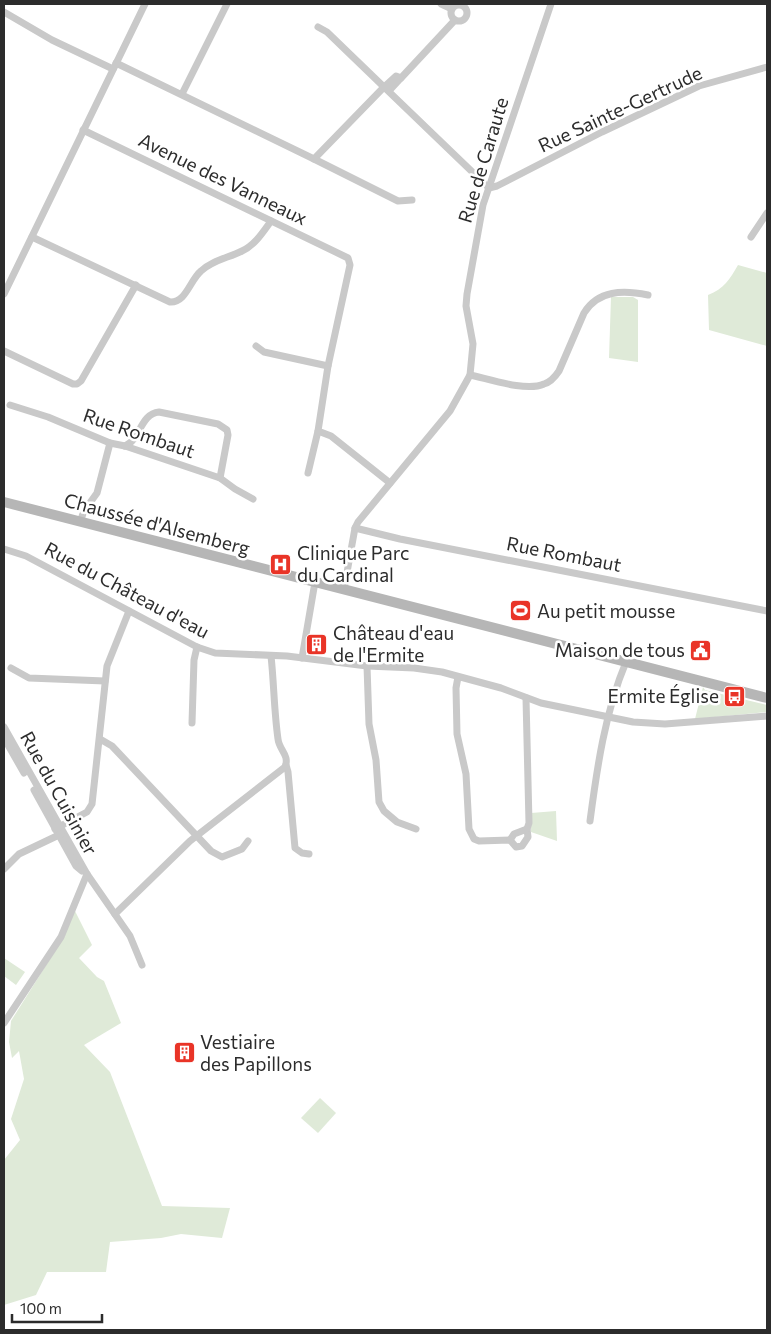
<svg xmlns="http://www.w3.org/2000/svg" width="771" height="1334" viewBox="0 0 771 1334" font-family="Commissioner,sans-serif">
	<rect width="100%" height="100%" fill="#fff"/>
	<g fill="#dfead8">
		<path d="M738 265 767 273V346L709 330 708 295C724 289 730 279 738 265Z"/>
		<polygon points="611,297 633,297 638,300 638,362 609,358"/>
		<polygon points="703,687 705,690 767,705 767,712 695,719"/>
		<polygon points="556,811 557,841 531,832 531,813"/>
		<polygon points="75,911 92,945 79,958 97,977 104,981 121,1023 84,1045 110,1072 162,1206 230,1208 222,1238 181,1234 161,1238 110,1242 106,1272 47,1272 36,1295 4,1305 4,1160 20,1140 11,1119 24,1079 19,1051 12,1058 9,1042 11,1021 55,951"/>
		<polygon points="4,958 25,972 16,985 4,976"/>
		<polygon points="320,1098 336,1113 318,1133 301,1118"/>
	</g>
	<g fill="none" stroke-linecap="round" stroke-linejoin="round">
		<g stroke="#c9c9c9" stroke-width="7">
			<polyline points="441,4 452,9"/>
			<circle cx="459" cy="13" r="8"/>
			<polyline points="4,12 52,40 113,69"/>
			<polyline points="318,27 327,32 384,87 396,76 401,78 389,91"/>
			<polyline points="116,63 314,159 384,87 489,188 497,186 602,132 699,86 767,67"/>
			<polyline points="401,78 455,20"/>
			<polyline points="182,94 227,4"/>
			<polyline points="83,130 348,258 350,265 328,366 318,431 331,436 390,483"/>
			<polyline points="314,159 398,201 412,200"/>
			<path d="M32 237 170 302C186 303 190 280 201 271 213 260 228 258 242 251 255 245 263 232 271 221"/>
			<polyline points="751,237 767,213"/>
			<polyline points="4,294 145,4"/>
			<polyline points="256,346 264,352 328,366"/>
			<polyline points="4,351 73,384 77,384 81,381 136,285"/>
			<path d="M470 375C489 379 526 392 544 384 551 382 555 377 559 371L584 313C598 290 623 290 648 295"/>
			<polyline points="10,405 48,417 110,443 125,446 220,478 235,489 253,499"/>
			<path d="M125 446C141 439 140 414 159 412L218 424 227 430 228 435 220 478"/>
			<polyline points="308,473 318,431"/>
			<polyline points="80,522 84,511 97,493 110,443"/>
			<polyline points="355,528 400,539 767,611"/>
			<polyline points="4,549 26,556 197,647 215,653 287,656 367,666 414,668 442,672 501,688 541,703 633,722 665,724 767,716"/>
			<polyline points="344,589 355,528 358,522 450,411 470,375 473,344 466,306 467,294 483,205 551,4"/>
			<polyline points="302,658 315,582"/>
			<polyline points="367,666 369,724 376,760 379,802 384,811 397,822 416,829"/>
			<polyline points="11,668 29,678 105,681"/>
			<polyline points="458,677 456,688 457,734 466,774 469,829 474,839 479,841 510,840 516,847 522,846 528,837 527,829 529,823 526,698"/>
			<polyline points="192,723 194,660 197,647"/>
			<polyline points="4,727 87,874 130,936 142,965"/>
			<polyline points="4,738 24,773"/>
			<polyline points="100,739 112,746 211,851 222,857 242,849 248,841"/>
			<polyline points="286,765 288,772 295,848 302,853 309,854"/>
			<polyline points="34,790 76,866 82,871"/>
			<path d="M590 821C597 768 605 712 626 662"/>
			<polyline points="55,829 87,812 92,804 107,666 129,611"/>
			<polyline points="510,840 514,834 527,829"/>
			<polyline points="4,869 19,854 61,834"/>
			<path d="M115 914 190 841 285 767C290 755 279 750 278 739 274 711 274 683 271 656"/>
			<polyline points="4,1023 61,937 87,874"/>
		</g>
		<polyline stroke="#b6b6b6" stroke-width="10" points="4,502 767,698"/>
	</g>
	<defs>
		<symbol id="hospital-square" viewBox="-11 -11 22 22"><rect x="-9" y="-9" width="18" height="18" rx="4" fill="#e93427" stroke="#fff"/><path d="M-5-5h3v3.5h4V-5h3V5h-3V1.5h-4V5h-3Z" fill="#fff"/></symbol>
		<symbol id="stadium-square" viewBox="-11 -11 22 22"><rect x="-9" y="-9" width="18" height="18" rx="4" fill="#e93427" stroke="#fff"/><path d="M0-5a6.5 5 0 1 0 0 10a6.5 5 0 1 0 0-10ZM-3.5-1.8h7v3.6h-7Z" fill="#fff"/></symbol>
		<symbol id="building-square" viewBox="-11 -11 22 22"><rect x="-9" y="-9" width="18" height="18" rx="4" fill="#e93427" stroke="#fff"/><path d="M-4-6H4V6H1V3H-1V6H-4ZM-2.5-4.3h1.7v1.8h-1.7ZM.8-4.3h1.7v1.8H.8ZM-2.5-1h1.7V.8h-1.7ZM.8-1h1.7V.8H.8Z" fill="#fff"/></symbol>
		<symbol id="civic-square" viewBox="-11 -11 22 22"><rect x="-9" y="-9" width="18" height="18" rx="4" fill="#e93427" stroke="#fff"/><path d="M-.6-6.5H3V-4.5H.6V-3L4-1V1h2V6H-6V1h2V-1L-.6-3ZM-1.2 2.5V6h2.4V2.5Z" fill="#fff"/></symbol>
		<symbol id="bus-square" viewBox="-11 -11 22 22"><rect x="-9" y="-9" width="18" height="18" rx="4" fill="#e93427" stroke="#fff"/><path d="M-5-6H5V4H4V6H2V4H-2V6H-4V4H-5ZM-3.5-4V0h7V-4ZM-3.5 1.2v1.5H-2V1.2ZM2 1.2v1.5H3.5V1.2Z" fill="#fff"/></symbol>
	</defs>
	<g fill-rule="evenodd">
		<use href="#hospital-square" x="268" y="552" width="25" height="25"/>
		<use href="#stadium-square" x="508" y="598" width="25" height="25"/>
		<use href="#building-square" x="304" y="632" width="25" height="25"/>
		<use href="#civic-square" x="688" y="638" width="25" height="25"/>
		<use href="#bus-square" x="722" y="684" width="25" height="25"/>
		<use href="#building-square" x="172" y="1040" width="25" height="25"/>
	</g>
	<g text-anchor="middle" stroke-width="5" stroke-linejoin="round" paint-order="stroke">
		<g font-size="19" fill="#2c2c2c" stroke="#fff">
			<text transform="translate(620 109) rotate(-25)" y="7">Rue Sainte-Gertrude</text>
			<text transform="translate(483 160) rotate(-73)" y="7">Rue de Caraute</text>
			<text transform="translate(223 179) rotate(26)" y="7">Avenue des Vanneaux</text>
			<text transform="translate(139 433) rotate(19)" y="7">Rue Rombaut</text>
			<text transform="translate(157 524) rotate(15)" y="7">Chaussée d'Alsemberg</text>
			<text transform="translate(564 554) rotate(11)" y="7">Rue Rombaut</text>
			<text transform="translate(127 590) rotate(28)" y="7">Rue du Château d'eau</text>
			<text transform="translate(59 793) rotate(61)" y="7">Rue du Cuisinier</text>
		</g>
		<g font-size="19" fill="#2c2c2c" stroke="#fff" text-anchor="start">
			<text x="297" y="560">Clinique Parc<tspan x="297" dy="22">du Cardinal</tspan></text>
			<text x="537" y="618">Au petit mousse</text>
			<text x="333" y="640">Château d'eau<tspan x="333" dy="22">de l'Ermite</tspan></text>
			<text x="685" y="657" text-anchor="end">Maison de tous</text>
			<text x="719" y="703" text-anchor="end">Ermite Église</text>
			<text x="200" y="1049">Vestiaire<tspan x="200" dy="22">des Papillons</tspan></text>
		</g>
	</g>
	<rect width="771" height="1334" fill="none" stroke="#2c2c2c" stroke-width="10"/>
	<path d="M12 1314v8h90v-8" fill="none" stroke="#2c2c2c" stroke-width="2.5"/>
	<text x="20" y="1314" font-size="15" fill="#2c2c2c" stroke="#ffffff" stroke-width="4" paint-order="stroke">100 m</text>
</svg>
